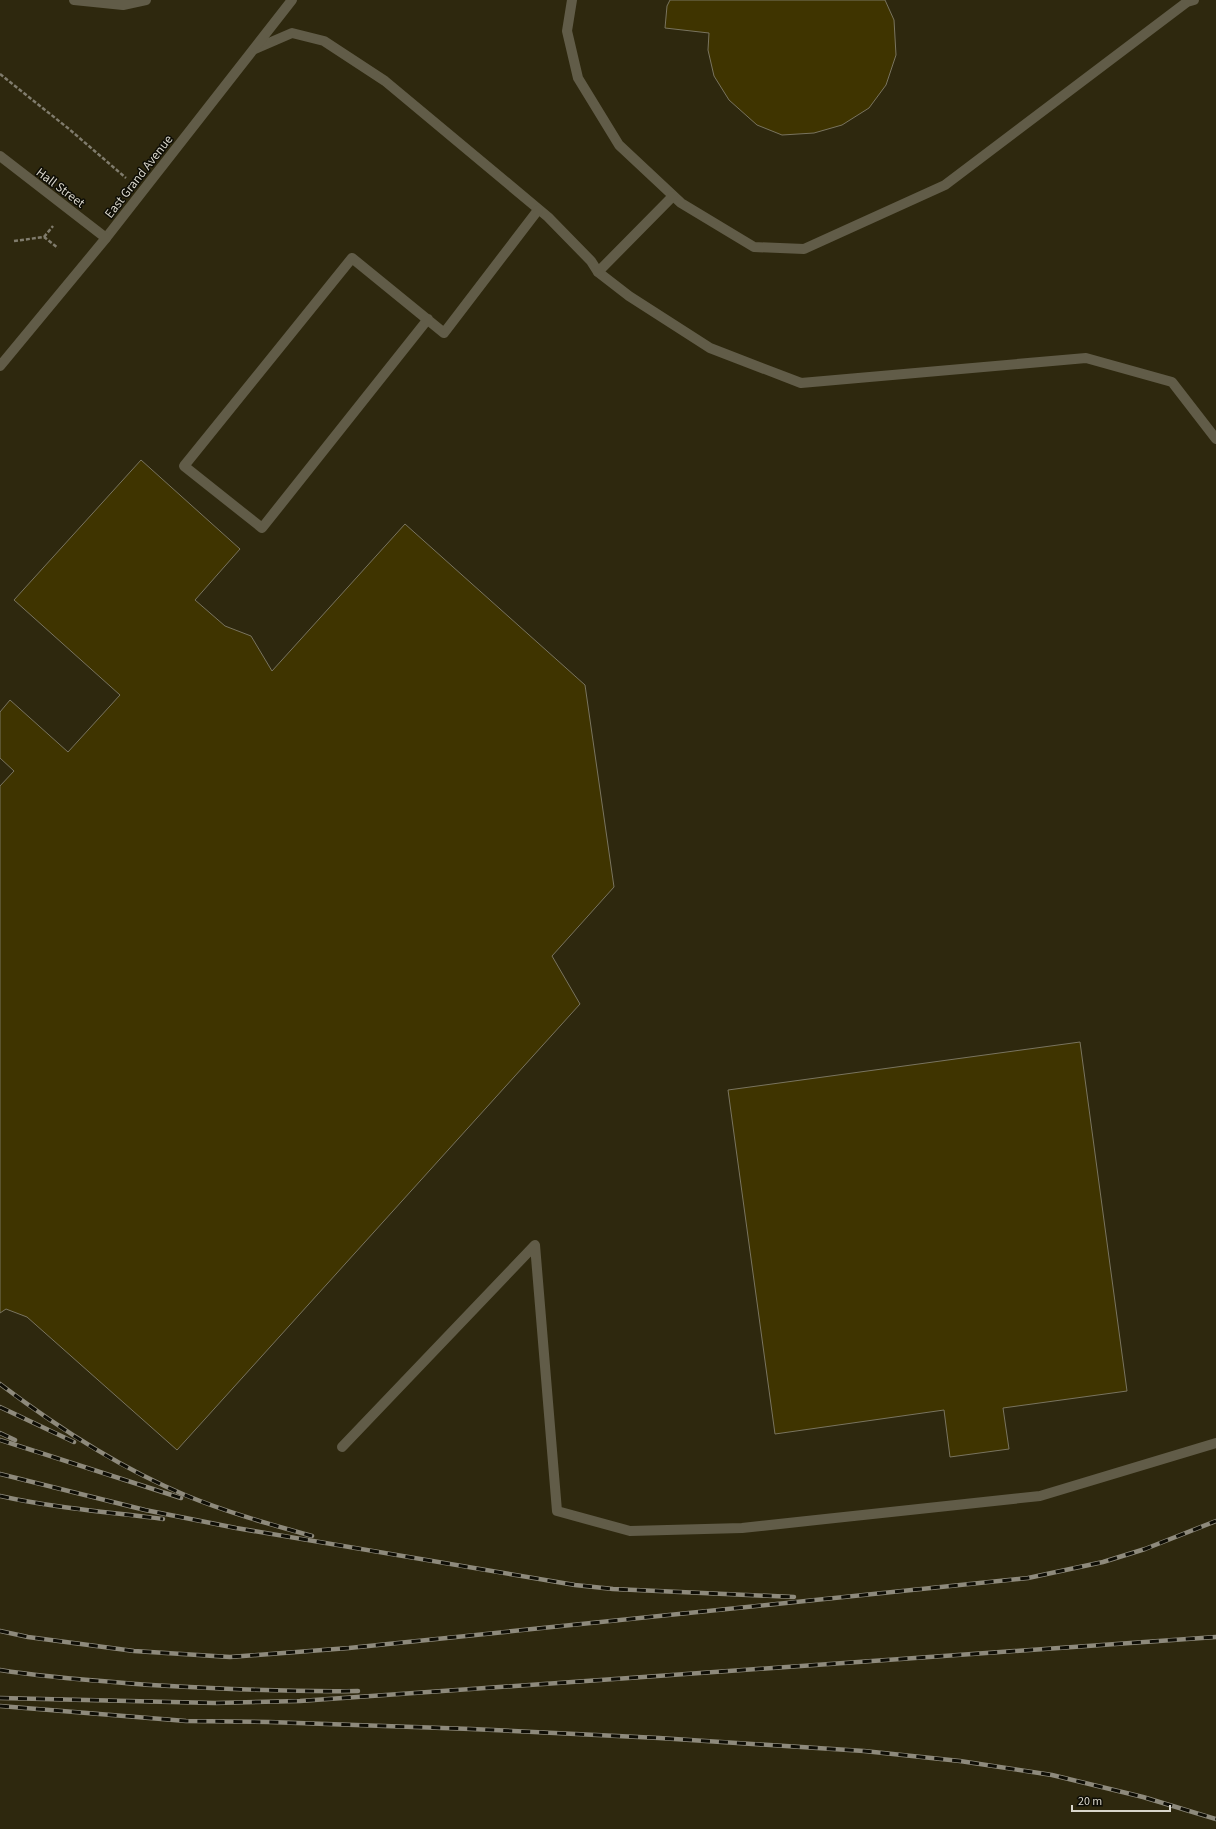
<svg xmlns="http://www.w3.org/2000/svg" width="1216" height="1829" viewBox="0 0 1216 1829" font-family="'Source Sans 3',sans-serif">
	<rect width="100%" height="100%" fill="#282311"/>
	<rect fill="#2e280e" x="0" y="0" width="1216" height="1829"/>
	<g fill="#3f3400" stroke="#79745f">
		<polygon points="670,0 885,0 894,20 896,55 886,85 869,108 842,125 814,133 782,135 757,125 729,100 714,76 708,50 709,33 665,28 667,6"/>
		<polygon points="141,460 240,549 195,600 225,626 251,636 272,671 405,524 585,685 614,887 552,956 580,1004 177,1450 27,1317 6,1309 0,1313 0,786 14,771 0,758 0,712 10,700 68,752 120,695 14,600"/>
		<polygon points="1080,1042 1127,1391 1003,1408 1009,1449 950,1457 944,1410 775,1434 728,1090"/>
	</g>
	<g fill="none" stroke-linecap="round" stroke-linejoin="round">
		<g stroke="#807c6d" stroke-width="2.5" stroke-dasharray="4 2" stroke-linecap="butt">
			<polyline points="0,74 69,129 126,178"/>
			<polyline points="44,237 53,226"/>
			<polyline points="14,241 44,237 58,248"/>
		</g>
		<g stroke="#615c48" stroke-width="10">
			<polyline points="74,0 123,5 146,0"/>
			<polyline points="572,0 567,31 578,78 619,145 681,203 754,247 804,249 945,185 1187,2 1194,0"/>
			<polyline points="255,49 292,33 324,41 385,81 548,217 591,261 598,272 629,296 710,348 801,383 1086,358 1172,382 1216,439"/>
			<polyline points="598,272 673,196"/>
			<polyline points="428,319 262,528 184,466 352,258 444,333 538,210"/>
			<polyline points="342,1447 535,1245 557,1511 630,1531 742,1528 1040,1496 1216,1443"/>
		</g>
		<polyline stroke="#615c48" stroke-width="10" points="106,238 292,0"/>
		<polyline stroke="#615c48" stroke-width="10" points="0,156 106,238 0,366"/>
		<defs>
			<g id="rail">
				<path d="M0 1384C57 1427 118 1467 185 1495 226 1512 269 1524 312 1536"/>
				<polyline points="0,1407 74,1442"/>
				<polyline points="0,1433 15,1440"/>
				<polyline points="0,1440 181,1498"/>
				<polyline points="0,1474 145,1510 236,1528 575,1585 613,1589 794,1597"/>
				<path d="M0 1496C54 1508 108 1512 163 1519"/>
				<polyline points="0,1631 28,1637 134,1651 230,1657 349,1648 1028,1578 1103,1562 1145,1549 1216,1521"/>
				<path d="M0 1670C50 1678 101 1681 151 1685 220 1689 289 1692 358 1691"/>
				<polyline points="0,1698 215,1703 300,1701 1216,1637"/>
				<polyline points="0,1706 186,1721 269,1722 471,1729 659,1738 864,1751 960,1761 1052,1775 1143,1797 1216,1819"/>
			</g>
		</defs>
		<use href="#rail" stroke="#8e8a7c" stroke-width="4.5"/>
		<use href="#rail" stroke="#0e0d05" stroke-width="3" stroke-dasharray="9" stroke-linecap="butt"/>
	</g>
	<g text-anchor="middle" stroke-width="3" stroke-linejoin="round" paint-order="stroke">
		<g font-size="13" fill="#d9d6cb" stroke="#0e0d05">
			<text transform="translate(138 176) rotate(-52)" y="5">East Grand Avenue</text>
			<text transform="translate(61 187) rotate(37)" y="5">Hall Street</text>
		</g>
	</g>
	<path d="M1072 1805v6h98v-6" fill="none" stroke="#d9d6cb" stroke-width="2"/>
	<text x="1078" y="1805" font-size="12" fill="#d9d6cb" stroke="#0e0d05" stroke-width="3" paint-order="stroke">20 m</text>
</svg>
